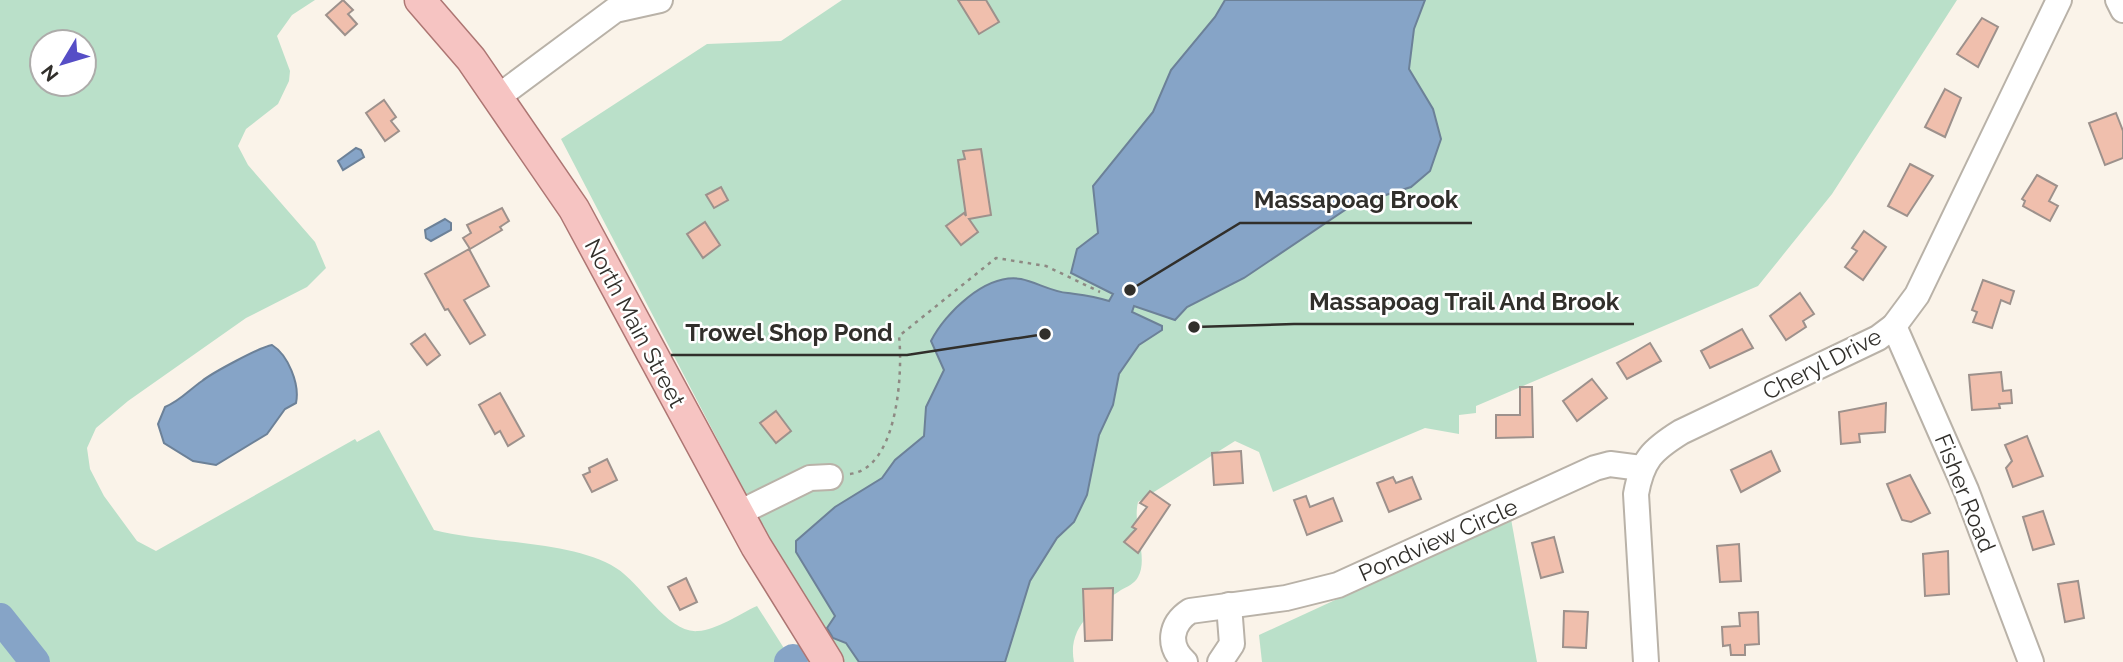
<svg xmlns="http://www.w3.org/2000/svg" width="2123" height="662" viewBox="0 0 2123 662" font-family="Raleway,sans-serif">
	<rect width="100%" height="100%" fill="#faf3e9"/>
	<g fill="#bae0c9" fill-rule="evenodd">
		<path d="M0 0H315L292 15 277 36 290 71 289 81 278 104 246 129 238 146 248 165 315 242 326 268 307 287 246 318 128 401 96 428 87 448 90 469 104 496 137 541 156 551 355 439 357 442 379 430 434 530C487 544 571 540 616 568 641 583 668 634 698 631 717 630 739 614 757 606L787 653 822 622 789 577 561 139 707 44 781 41 842 0H1957L1832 194 1758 286 1476 406V413L1459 415V434L1425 428 1273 492 1259 452 1235 441 1138 502C1132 526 1149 558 1138 577 1135 583 1127 587 1121 590 1095 607 1067 627 1074 662H0ZM42 42H84V84H42Z"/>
		<polygon points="1511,519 1537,662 1262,662 1259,635"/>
	</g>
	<g fill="#86a4c7" stroke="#6c8198" stroke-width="2">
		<path d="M1225 0H1425L1414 29 1409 69 1433 109 1441 139 1430 171 1411 187 1351 206 1244 278 1187 307 1175 320 1134 306 1132 312 1162 326V330L1139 345 1119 374 1113 405 1099 435 1087 495 1074 522 1057 538 1030 581 1005 662H859L846 643 833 638 827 628 835 616 796 552V541L835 507 882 478 895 460 924 436 926 407 944 370 931 341C945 313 986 273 1021 279 1036 282 1052 292 1068 293 1083 295 1094 296 1109 301L1113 294 1071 273 1077 249 1098 233 1093 186 1153 112 1171 70 1215 17Z"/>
		<polygon points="356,148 361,150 364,157 343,170 338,161"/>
		<polygon points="445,219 451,223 451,230 431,241 426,238 425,230"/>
		<path d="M272 345C288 355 300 384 296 403L285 409 267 434 216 465 193 461 164 443 158 424 165 407C180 401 189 390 202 381 212 373 260 347 272 345Z"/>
	</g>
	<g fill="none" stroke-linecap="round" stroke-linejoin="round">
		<g stroke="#86a4c7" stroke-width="30">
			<polyline points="0,618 35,662"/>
			<polyline points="789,662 793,659"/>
		</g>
	</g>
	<g fill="#f0bfad" stroke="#9d918c" stroke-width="2">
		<polygon points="343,0 353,10 348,14 357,24 345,35 326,15"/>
		<polygon points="958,0 986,0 999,22 979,34"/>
		<polygon points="1982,18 1998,27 1978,67 1957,54"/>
		<polygon points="1945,89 1961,98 1945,137 1925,127"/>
		<polygon points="384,100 396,117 391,121 399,131 385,141 366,113"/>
		<polygon points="2116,113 2123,131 2123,158 2105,165 2089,123"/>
		<polygon points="981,149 991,215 969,219 978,232 961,245 946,226 964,213 966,216 958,160 965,159 963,151"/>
		<polygon points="1910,164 1933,176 1907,216 1888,206"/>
		<polygon points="2037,175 2057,186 2049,201 2058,206 2050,221 2023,206 2025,201 2022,199"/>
		<polygon points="721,187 728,200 714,208 706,195"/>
		<polygon points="502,208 509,221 500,227 502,230 470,249 463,238 471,233 467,225"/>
		<polygon points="705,222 720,245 703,258 687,234"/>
		<polygon points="1864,231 1886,247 1863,280 1845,267 1857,251 1852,248"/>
		<polygon points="469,249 489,286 464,300 485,335 470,344 448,309 445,310 425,274"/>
		<polygon points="1983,280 2014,291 2010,304 2001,300 1992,328 1973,322 1977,312 1972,310"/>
		<polygon points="1800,293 1814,314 1803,321 1806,327 1786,340 1770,316"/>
		<polygon points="1742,329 1753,348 1710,368 1701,351"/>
		<polygon points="425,334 440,355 427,365 411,344"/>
		<polygon points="1650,343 1661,361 1627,379 1617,363"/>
		<polygon points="2001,372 2003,391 2011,390 2012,403 1999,404 2000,408 1972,410 1969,375"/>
		<polygon points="1592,379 1607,398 1577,421 1563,401"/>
		<polygon points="1520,387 1532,387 1533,437 1496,438 1496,415 1520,415"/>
		<polygon points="500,393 524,436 508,446 500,431 495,434 479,405"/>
		<polygon points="1886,403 1885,432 1859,434 1860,442 1841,444 1839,412"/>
		<polygon points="776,411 791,431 776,443 760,423"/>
		<polygon points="2027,436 2043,476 2013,487 2006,468 2012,461 2005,445"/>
		<polygon points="1241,451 1243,483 1214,485 1212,453"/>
		<polygon points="1771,451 1780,471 1741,492 1731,470"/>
		<polygon points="607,459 617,480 592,492 583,475 590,472 589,468"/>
		<polygon points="1910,475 1930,513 1911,522 1902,520 1887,484"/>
		<polygon points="1393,477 1396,483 1412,477 1421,499 1389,512 1377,483"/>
		<polygon points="1150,491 1170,505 1138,553 1124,542 1136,529 1132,527 1147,507 1140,503"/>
		<polygon points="1306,496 1310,507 1333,498 1342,521 1307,535 1294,500"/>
		<polygon points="2043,511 2054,544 2033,550 2023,517"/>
		<polygon points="1554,537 1563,572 1541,578 1532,543"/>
		<polygon points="1739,544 1741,581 1720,582 1717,546"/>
		<polygon points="1948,551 1949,594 1925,596 1923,554"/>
		<polygon points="686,578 697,602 680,610 668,587"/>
		<polygon points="2078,581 2084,618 2065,622 2058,584"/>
		<polygon points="1113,588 1112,640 1085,641 1083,589"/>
		<polygon points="1564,611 1588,612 1586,648 1563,647"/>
		<polygon points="1758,612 1759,644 1745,645 1745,655 1731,655 1730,645 1723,646 1722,627 1740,626 1739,613"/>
	</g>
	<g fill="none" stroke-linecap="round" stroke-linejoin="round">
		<defs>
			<g id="minor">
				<polyline points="2118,0 2123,10"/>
				<polyline points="498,97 615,10 660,0"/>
				<polyline points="1894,326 1966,490 2031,662"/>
				<polyline points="739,513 810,478 830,477"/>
				<path d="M1185 662C1167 646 1170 624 1190 611L1286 598 1338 585 1595 468 1610 464 1641 468"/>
				<polyline points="1220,662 1232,644 1229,605"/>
				<path d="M1646 662 1636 494C1642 460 1652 450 1681 432L1878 338 1894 326 1917 295 2059 0"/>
			</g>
			<polyline id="major" points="420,0 471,59 574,209 756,546 828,662"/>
		</defs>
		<use href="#minor" stroke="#b9b2a8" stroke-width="28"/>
		<use href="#major" stroke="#ad7673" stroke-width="33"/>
		<path stroke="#8e8983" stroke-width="2.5" stroke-dasharray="3.5 5" stroke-linecap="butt" d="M850 474C898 468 903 372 899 336L996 258 1046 266 1100 292"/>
		<use href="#minor" stroke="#fff" stroke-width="24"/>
		<use href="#major" stroke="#f6c4c2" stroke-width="30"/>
	</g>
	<g text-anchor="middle" stroke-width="5" stroke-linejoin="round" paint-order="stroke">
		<g font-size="23" fill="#312f2b" stroke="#fff">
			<text transform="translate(635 323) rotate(62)" y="8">North Main Street</text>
			<text transform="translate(1822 364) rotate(-27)" y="8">Cheryl Drive</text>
			<text transform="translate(1965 493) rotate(68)" y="8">Fisher Road</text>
			<text transform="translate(1438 540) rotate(-24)" y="8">Pondview Circle</text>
		</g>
	</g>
	<path fill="none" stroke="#312f2b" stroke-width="2.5" d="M1130 290L1240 223H1472M1194 327L1294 324H1634M1045 334L907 355H671"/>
	<g fill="#312f2b" stroke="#fff" stroke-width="2.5">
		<circle cx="1130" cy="290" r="7"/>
		<circle cx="1194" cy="327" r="7"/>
		<circle cx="1045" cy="334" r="7"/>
	</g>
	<g font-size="24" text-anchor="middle" font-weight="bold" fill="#312f2b" stroke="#fff" stroke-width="5" stroke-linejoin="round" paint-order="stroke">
		<text x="1356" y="208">Massapoag Brook</text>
		<text x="1464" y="310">Massapoag Trail And Brook</text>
		<text x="789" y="341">Trowel Shop Pond</text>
	</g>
	<g transform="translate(63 63) rotate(232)"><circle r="33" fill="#ffffff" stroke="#adacaa" stroke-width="2"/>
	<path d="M0-5L12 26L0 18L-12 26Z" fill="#564ec6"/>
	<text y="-10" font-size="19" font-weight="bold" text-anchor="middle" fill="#312f2b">N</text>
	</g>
</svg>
